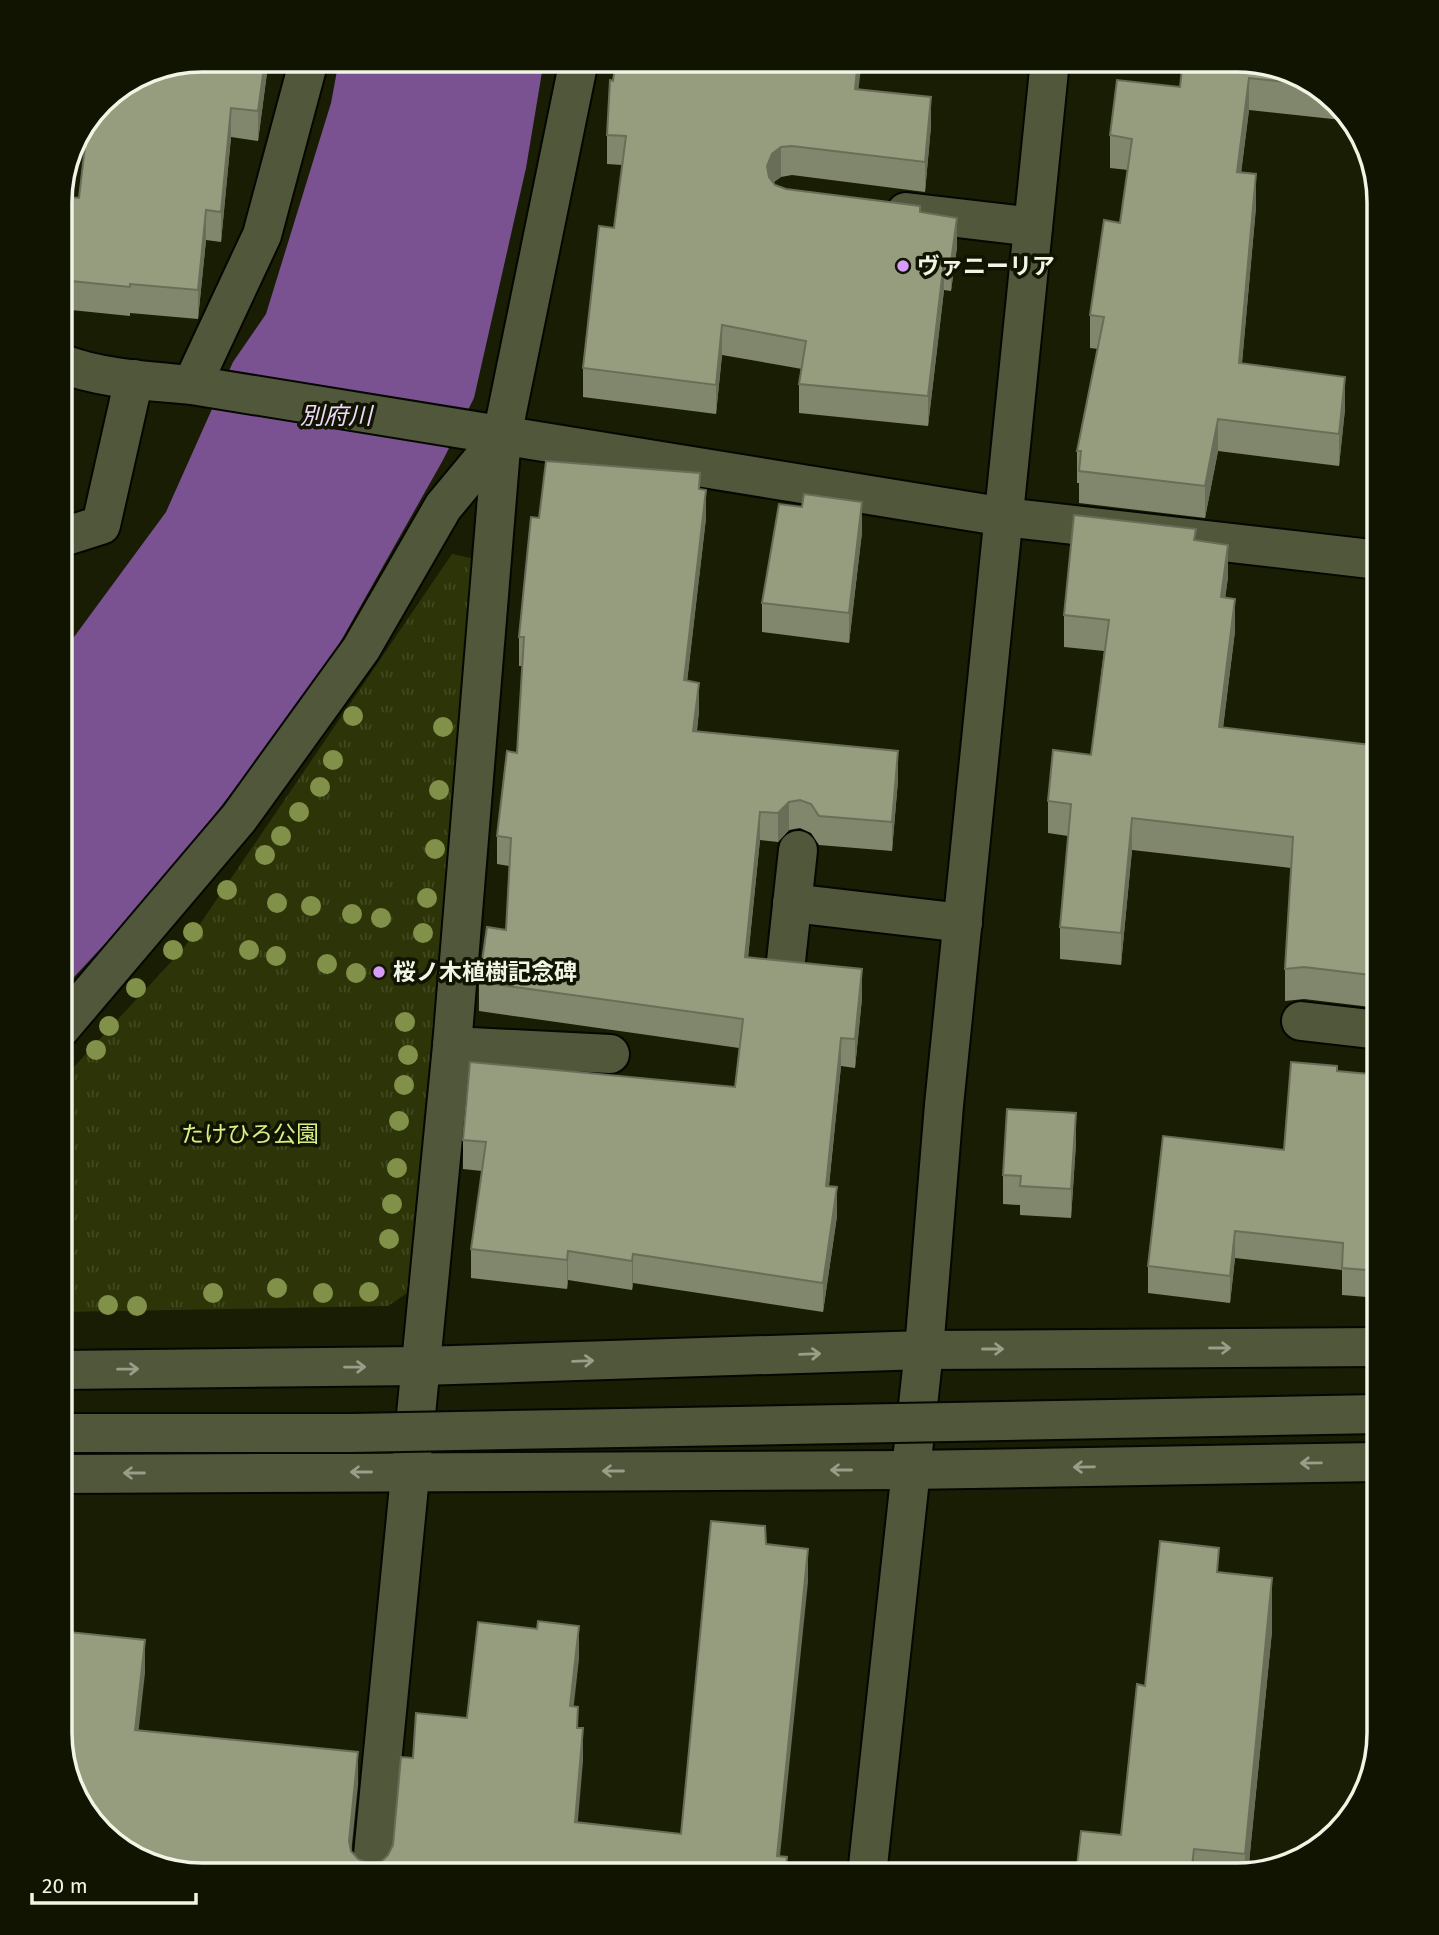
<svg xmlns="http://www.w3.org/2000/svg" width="1439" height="1935" viewBox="0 0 1439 1935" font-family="'Fira Sans','Noto Sans JP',sans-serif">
	<defs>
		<pattern id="park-tufts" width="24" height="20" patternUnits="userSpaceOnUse" patternTransform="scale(1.75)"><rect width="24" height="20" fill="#2d3508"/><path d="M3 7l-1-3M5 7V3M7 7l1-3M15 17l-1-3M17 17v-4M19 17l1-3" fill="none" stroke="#424920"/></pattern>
	</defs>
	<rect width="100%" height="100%" fill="#181d04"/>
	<polygon fill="url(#park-tufts)" points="452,554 480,560 410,1291 388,1306 60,1312 60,1082 183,949"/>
	<polygon fill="#7b5291" points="339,60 544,60 526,168 474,398 443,460 316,685 158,887 60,992 60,656 166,512 233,362 266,314 331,103"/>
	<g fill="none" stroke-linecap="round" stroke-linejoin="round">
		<defs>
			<g id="minor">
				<polyline points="906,212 1033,227"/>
				<path d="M60 363C101 379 149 381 192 385L1005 517 1379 560"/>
				<polyline points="192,385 262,235 309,60"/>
				<polyline points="60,538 101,525 134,379"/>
				<polyline points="792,903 963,923"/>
				<polyline points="786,961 798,850"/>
				<polyline points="1301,1021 1379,1030"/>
				<polyline points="60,1029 239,818 361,649 443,507 502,436"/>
				<polyline points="452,1046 610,1054"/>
				<polyline points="60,1370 421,1366 924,1350 1379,1347"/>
				<polyline points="60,1474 909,1470 1379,1462"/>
				<polyline points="371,1875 452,1046 502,436 579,60"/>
				<polyline points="867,1875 924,1350 944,1105 1050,60"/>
			</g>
		</defs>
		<use href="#minor" stroke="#050700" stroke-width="42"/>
		<use href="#minor" stroke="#50573b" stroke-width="38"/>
		<defs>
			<polyline id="minor-bridge" points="60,1433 352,1433 1379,1414"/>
		</defs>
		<use href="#minor-bridge" stroke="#050700" stroke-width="42" stroke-linecap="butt"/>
		<use href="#minor-bridge" stroke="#50573b" stroke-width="38"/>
	</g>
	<g fill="#82914a">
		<circle cx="353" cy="716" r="10"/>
		<circle cx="443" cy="727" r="10"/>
		<circle cx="333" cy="760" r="10"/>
		<circle cx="320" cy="787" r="10"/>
		<circle cx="439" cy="790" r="10"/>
		<circle cx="299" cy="812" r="10"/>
		<circle cx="281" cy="836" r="10"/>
		<circle cx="435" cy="849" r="10"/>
		<circle cx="265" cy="855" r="10"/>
		<circle cx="227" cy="890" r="10"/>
		<circle cx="427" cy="898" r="10"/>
		<circle cx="277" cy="903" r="10"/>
		<circle cx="311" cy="906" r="10"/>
		<circle cx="352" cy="914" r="10"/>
		<circle cx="381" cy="918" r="10"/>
		<circle cx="193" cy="932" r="10"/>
		<circle cx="423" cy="933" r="10"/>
		<circle cx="173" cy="950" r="10"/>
		<circle cx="249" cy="950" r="10"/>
		<circle cx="276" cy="956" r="10"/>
		<circle cx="327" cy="964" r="10"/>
		<circle cx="356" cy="973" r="10"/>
		<circle cx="136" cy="988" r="10"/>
		<circle cx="405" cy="1022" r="10"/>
		<circle cx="109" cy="1026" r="10"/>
		<circle cx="96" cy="1050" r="10"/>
		<circle cx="408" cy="1055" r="10"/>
		<circle cx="404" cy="1085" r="10"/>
		<circle cx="399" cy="1121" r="10"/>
		<circle cx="397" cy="1168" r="10"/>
		<circle cx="392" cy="1204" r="10"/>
		<circle cx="389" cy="1239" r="10"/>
		<circle cx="277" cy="1288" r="10"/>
		<circle cx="369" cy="1292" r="10"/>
		<circle cx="213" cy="1293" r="10"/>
		<circle cx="323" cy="1293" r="10"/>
		<circle cx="108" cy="1305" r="10"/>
		<circle cx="137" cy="1306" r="10"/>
	</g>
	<g fill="#80876c">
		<polygon points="1183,60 1309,79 1351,121 1249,110 1241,173 1256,207 1242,363 1345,409 1339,466 1218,451 1205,518 1079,503 1079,483 1077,483 1077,451 1098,349 1090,348 1090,315 1120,223 1128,170 1110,168 1110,135 1180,87"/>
		<polygon points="268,65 258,141 231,137 221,242 206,240 198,319 130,313 130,316 61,309 61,280 79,198 86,135 86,124 108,95"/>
		<polygon points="613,81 858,89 931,126 925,192 792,175 781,177 774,182 775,185 786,189 920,212 957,247 951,291 944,290 928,426 799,413 799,384 802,369 722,355 716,414 583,397 583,368 614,228 622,165 607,164 607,135"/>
		<polygon points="700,489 706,518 687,681 699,711 697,731 898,780 892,851 819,845 811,833 800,828 789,830 778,842 760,840 748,958 862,998 855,1068 841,1066 829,1186 837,1216 823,1312 633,1283 632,1290 568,1280 567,1289 471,1278 471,1249 482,1171 463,1169 463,1140 735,1087 739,1048 479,1011 479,982 506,930 509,866 497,864 497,836 517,753 522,666 519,666 519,637 539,518"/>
		<polygon points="862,532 849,643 762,632 762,603"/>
		<polygon points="1196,541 1228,577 1225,598 1235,631 1223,728 1379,746 1379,1008 1304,999 1285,1001 1285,969 1291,868 1132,850 1121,965 1060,959 1060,927 1068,836 1048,833 1048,801 1091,755 1104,651 1064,647 1064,615"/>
		<polygon points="1337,1071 1379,1075 1379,1298 1342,1295 1342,1270 1235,1258 1230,1303 1148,1293 1148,1266 1284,1150"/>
		<polygon points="1076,1143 1071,1218 1020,1215 1020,1205 1003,1204 1003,1175"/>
		<polygon points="1219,1572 1272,1631 1248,1873 1238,1875 1076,1875 1121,1835 1145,1686"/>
	</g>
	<g fill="#686e58">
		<polygon points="265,60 268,60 268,65 258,141 258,111"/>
		<polygon points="858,60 862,60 855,118 855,89"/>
		<polygon points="1249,78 1249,110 1237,205 1237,172"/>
		<polygon points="931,97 931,126 925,192 925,162"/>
		<polygon points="231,108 231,137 221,242 221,212"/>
		<polygon points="781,147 781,177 772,183 767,195 767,166 772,154"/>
		<polygon points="1256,174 1256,207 1239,395 1239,363"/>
		<polygon points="206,210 206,240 198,319 198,290"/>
		<polygon points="957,218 957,247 951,291 951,262"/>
		<polygon points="944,261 944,290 928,426 928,396"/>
		<polygon points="722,325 722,355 716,414 716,385"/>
		<polygon points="1345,377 1345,409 1339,466 1339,434"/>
		<polygon points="1218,419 1218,451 1205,518 1205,486"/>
		<polygon points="706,490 706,518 684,709 684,680"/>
		<polygon points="862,502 862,532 849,643 849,613"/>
		<polygon points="1228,545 1228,577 1221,629 1221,597"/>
		<polygon points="1235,599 1235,631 1219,759 1219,727"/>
		<polygon points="699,683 699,711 693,759 693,731"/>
		<polygon points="898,751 898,780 892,851 892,822"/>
		<polygon points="789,802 789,830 778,842 778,813"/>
		<polygon points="760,812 760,840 745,986 745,957"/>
		<polygon points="1132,818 1132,850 1121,965 1121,933"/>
		<polygon points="862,969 862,998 855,1068 855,1039"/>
		<polygon points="841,1038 841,1066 826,1214 826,1186"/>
		<polygon points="1076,1113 1076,1143 1071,1218 1071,1189"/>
		<polygon points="837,1187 837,1216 823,1312 823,1283"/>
		<polygon points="1235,1231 1235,1258 1230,1303 1230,1276"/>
		<polygon points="568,1251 568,1280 567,1289 567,1260"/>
		<polygon points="633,1254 633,1283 632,1290 632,1261"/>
		<polygon points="808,1549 808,1582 778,1875 777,1856"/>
		<polygon points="1272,1578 1272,1631 1248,1873 1245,1874 1245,1854"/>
		<polygon points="579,1626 579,1659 570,1739 570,1706"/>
		<polygon points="145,1640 145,1673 135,1763 135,1730"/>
		<polygon points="583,1728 583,1761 575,1855 575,1822"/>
		<polygon points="358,1752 358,1785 349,1874 349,1841"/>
		<polygon points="1194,1849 1194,1875 1191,1875"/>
	</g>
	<g fill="#959d7e" stroke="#686e58" stroke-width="2">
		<polygon points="201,60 265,60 258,111 231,108 221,212 206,210 198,290 130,284 130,287 61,280 69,197 79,198 88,121 108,95 147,70"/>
		<polygon points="616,60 858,60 855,89 931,97 925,162 792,146 781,147 772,154 767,166 769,177 775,185 786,189 920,206 920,212 957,218 951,262 944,261 928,396 799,384 806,341 722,325 716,385 583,368 599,226 614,228 626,136 607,135 610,80 613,81"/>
		<polygon points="1183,60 1247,60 1309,79 1315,85 1249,78 1237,172 1256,174 1239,363 1345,377 1339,434 1218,419 1205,486 1079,471 1081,451 1077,451 1104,317 1090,315 1104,220 1120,223 1132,139 1110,135 1117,80 1180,87"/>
		<polygon points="546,461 700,473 699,489 706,490 684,680 699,683 693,731 898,751 892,822 819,816 811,804 800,800 789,802 778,813 760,812 745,957 862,969 855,1039 841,1038 826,1186 837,1187 823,1283 633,1254 632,1261 568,1251 567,1260 471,1249 486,1142 463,1140 470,1062 735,1087 743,1019 479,982 487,927 506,930 511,838 497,836 507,751 517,753 524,637 519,637 524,586 531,517 539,518"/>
		<polygon points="804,494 862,502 849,613 762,603 779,504 802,507"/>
		<polygon points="1074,515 1196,529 1194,540 1228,545 1221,597 1235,599 1219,727 1379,746 1379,976 1304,967 1285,969 1293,837 1132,818 1121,933 1060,927 1071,804 1048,801 1053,750 1091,755 1109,620 1064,615"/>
		<polygon points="1291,1062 1337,1066 1337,1071 1379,1075 1379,1271 1342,1268 1343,1243 1235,1231 1230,1276 1148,1266 1163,1136 1284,1150"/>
		<polygon points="1007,1109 1076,1113 1071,1189 1020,1186 1021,1176 1003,1175"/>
		<polygon points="711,1521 765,1526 766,1544 808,1549 777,1856 787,1857 785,1875 192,1875 130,1856 79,1805 60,1734 60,1631 145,1640 135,1730 358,1752 349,1841 351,1851 358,1859 370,1864 381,1862 388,1855 393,1845 401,1757 413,1758 416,1713 467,1718 478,1622 537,1629 538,1621 579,1626 570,1706 578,1707 577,1728 583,1728 575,1822 681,1834"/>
		<polygon points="1160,1541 1219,1548 1217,1572 1272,1578 1245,1854 1194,1849 1191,1875 1076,1875 1081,1831 1121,1835 1137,1684 1145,1686"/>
	</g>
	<defs><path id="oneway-shaft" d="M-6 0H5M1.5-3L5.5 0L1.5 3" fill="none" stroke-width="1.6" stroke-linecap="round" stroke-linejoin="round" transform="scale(1.75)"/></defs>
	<g stroke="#989e88">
		<use href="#oneway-shaft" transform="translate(1220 1348)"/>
		<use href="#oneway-shaft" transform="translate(993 1349)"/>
		<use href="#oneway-shaft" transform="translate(810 1354) rotate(-2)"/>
		<use href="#oneway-shaft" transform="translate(583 1361) rotate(-2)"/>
		<use href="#oneway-shaft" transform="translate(355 1367) rotate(-1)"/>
		<use href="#oneway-shaft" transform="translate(128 1369) rotate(-1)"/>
		<use href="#oneway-shaft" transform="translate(1311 1463) rotate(179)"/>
		<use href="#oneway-shaft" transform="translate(1084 1467) rotate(179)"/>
		<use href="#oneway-shaft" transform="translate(841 1470) rotate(180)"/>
		<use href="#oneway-shaft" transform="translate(613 1471) rotate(180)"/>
		<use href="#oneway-shaft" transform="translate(361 1472) rotate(180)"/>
		<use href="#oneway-shaft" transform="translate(134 1473) rotate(180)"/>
	</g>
	<g fill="#d79bf9" stroke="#101400" stroke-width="2.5">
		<circle cx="903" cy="266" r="7"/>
		<circle cx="379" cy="972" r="7"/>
	</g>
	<g text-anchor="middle" stroke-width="7" stroke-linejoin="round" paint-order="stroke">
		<g font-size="23" font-weight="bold" fill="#f0f5e5" stroke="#101400" text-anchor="start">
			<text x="917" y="274">ヴァニーリア</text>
			<text x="393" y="980">桜ノ木植樹記念碑</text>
		</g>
		<g font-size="23" fill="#d8f083" stroke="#101400">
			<text x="250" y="1142">たけひろ公園</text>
		</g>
		<g font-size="24" font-style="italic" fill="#f0d9fe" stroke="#101400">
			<text x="336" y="424">別府川</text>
		</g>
	</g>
	<path d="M0 0H1439V1935H0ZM202 72H1237A130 130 0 0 1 1367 202V1733A130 130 0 0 1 1237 1863H202A130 130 0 0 1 72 1733V202A130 130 0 0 1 202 72Z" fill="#101400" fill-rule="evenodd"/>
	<path fill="none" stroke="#f0f5e5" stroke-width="3.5" d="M202 72H1237A130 130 0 0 1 1367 202V1733A130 130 0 0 1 1237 1863H202A130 130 0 0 1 72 1733V202A130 130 0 0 1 202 72Z"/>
	<path d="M32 1893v10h164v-10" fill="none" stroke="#f0f5e5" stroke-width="3.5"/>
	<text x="42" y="1893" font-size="21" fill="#f0f5e5" stroke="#101400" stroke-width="5" paint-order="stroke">20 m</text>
</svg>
